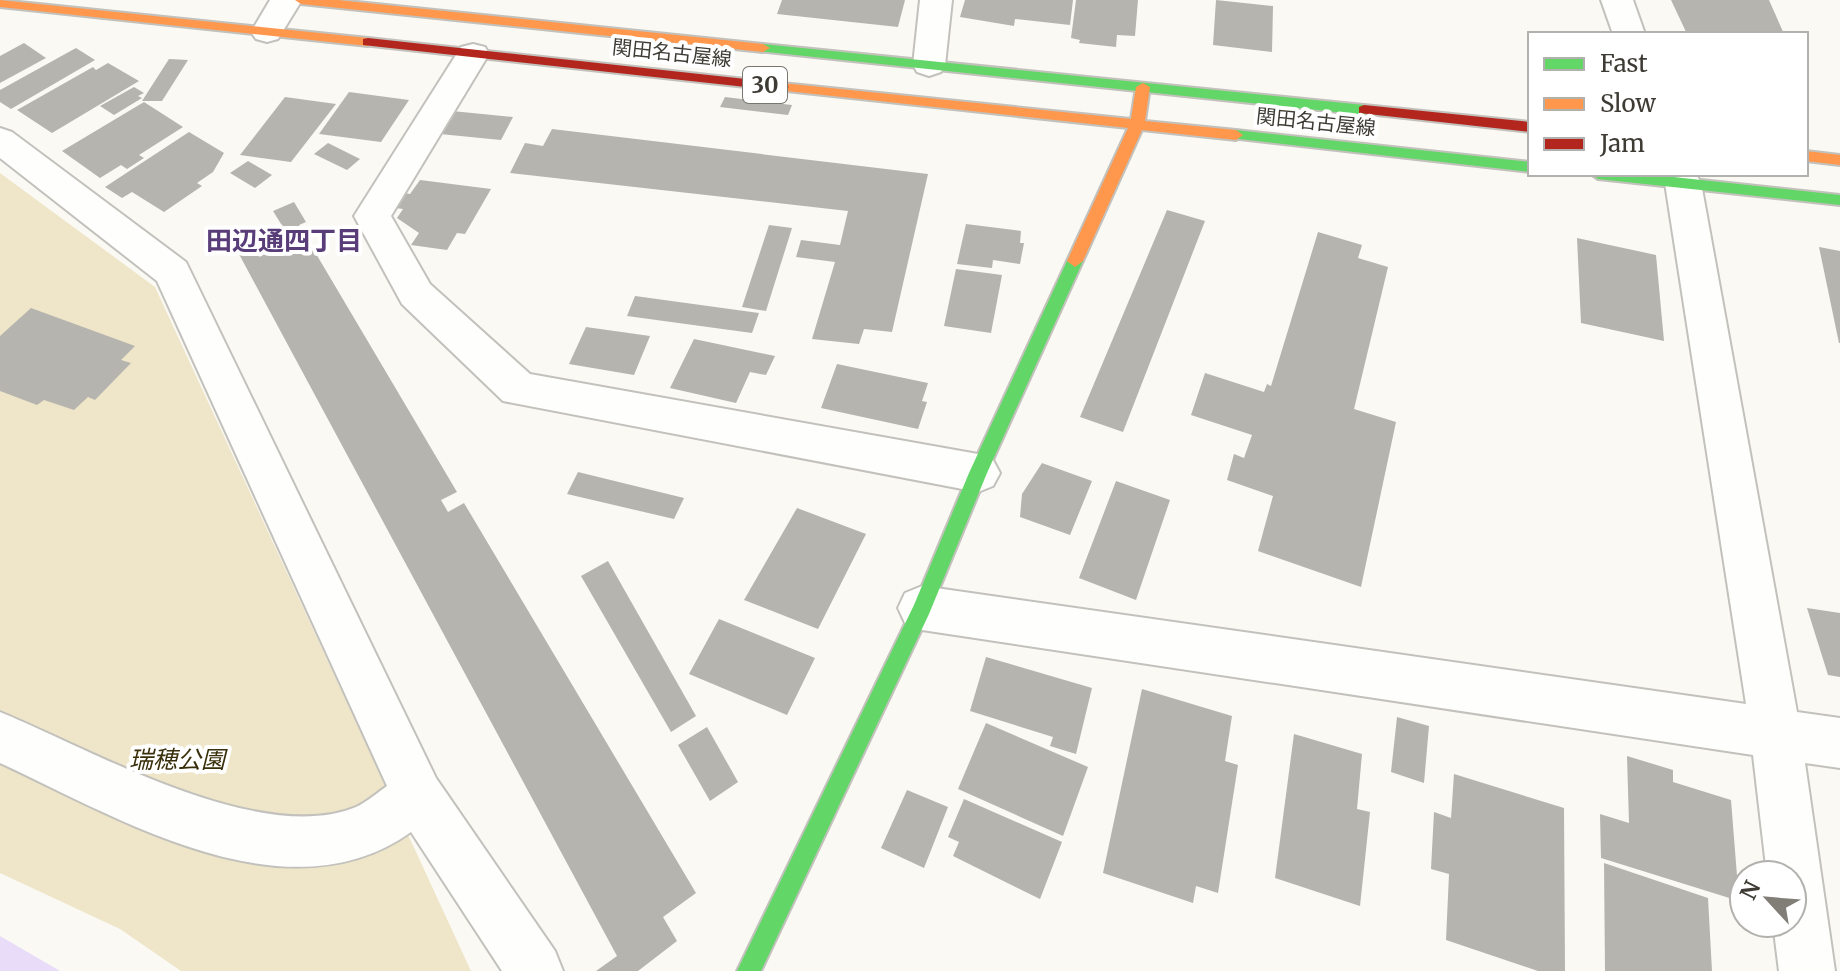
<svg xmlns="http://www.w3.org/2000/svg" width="1840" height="971" viewBox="0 0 1840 971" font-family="Merriweather,'Noto Sans JP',serif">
	<rect width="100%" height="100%" fill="#faf9f4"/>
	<polygon fill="#efe6c9" points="0,173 155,287 471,971 181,971 120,929 0,873"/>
	<polygon fill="#e8dcf8" points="0,936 60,971 0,971"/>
	<g fill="#b6b4af">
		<polygon points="782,0 905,0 898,27 777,14"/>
		<polygon points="965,0 1073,0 1070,25 1015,19 1014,26 960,17"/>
		<polygon points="1076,0 1138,0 1135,36 1117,35 1116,47 1079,43 1080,40 1071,38"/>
		<polygon points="1216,0 1273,6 1272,52 1213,45"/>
		<polygon points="1671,0 1769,0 1784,34 1687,34"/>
		<polygon points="24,43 46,58 0,83 0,56"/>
		<polygon points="76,48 95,60 11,109 0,102 0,90"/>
		<polygon points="169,59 188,60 162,101 142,101"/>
		<polygon points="108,63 139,81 52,133 17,110 93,67 96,70"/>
		<polygon points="134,87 144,93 138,96 142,98 114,115 100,106"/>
		<polygon points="349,92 409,100 381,142 319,134"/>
		<polygon points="285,97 336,104 291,162 240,155"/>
		<polygon points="725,97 792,105 788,115 720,107"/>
		<polygon points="144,102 183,127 139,155 144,158 127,169 121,165 100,178 62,151"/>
		<polygon points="452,111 513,117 501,140 440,134"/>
		<polygon points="552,129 928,174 892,332 864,329 859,344 812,339 835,262 796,257 801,240 840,245 848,211 510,173 525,143 543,146"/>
		<polygon points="189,132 224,153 213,172 197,183 202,186 164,212 132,192 122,198 105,187"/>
		<polygon points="328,143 360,159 347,170 314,154"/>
		<polygon points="248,161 272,175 255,188 230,173"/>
		<polygon points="420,180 491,189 465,234 457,233 447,250 411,245 419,233 397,218 403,209 388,207 398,192 410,194"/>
		<polygon points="294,202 306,222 299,225 457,492 441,500 448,512 464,503 696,893 663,917 677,941 638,971 596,971 617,956 233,243 268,227 274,237 286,232 273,211"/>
		<polygon points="1167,210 1205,221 1123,432 1080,417"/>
		<polygon points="966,224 1021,231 1020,243 1024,243 1020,264 993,260 992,268 957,264"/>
		<polygon points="769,225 792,228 766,311 742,307"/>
		<polygon points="1318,232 1362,245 1358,258 1388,267 1354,409 1396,422 1361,587 1258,551 1273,496 1227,480 1234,454 1244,458 1252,435 1191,415 1205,373 1264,392 1267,384 1271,386"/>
		<polygon points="1577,238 1656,255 1664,341 1581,323"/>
		<polygon points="1819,247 1840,251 1840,343 1839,343"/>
		<polygon points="956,269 1002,275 991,333 944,326"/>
		<polygon points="635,296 759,313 752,333 627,316"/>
		<polygon points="31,308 135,346 121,360 131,363 95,400 88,397 74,410 44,400 37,405 0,391 0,336"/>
		<polygon points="586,327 650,336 634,375 569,364"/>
		<polygon points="694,339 775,356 766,375 750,372 736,403 670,388"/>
		<polygon points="837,364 928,383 922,401 927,402 918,429 821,408"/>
		<polygon points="1042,463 1092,481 1070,535 1020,517 1022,494"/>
		<polygon points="578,472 684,498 674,519 567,494"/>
		<polygon points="1116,481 1170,500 1136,600 1079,578"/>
		<polygon points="797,508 866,534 818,629 744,600"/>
		<polygon points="608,561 696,716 671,732 581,576"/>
		<polygon points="1807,608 1840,613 1840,677 1828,675"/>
		<polygon points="719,619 815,658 787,715 689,674"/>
		<polygon points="986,657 1092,688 1076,754 1050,746 1053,737 970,711"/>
		<polygon points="1142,689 1232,716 1225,761 1238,765 1218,893 1196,886 1193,903 1103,873"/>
		<polygon points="1397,717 1429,726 1424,783 1391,772"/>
		<polygon points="986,723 1088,767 1063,836 958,789"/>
		<polygon points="707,727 738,782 710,801 678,745"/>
		<polygon points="1294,734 1362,754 1357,809 1370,812 1360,906 1275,878"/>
		<polygon points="1627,756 1673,770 1673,782 1731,800 1739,901 1601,858 1600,814 1629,823"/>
		<polygon points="1454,774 1564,808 1565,971 1538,971 1446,940 1449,874 1431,869 1434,812 1451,818"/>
		<polygon points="907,790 948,807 924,868 881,848"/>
		<polygon points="964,799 1062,842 1040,899 953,856 959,842 948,837"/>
		<polygon points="1604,863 1708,898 1712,971 1605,971"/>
	</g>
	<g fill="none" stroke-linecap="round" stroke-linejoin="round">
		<defs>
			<g id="street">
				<polygon points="270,0 302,0 278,39 267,42 256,39 251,32"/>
				<polygon points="920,0 952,0 945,65 941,72 929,76 917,72 913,65"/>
				<polygon points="1601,0 1633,0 1645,34 1613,34"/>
				<polygon points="473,44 485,47 489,54 391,216 430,284 530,374 978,454 993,460 1000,473 993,486 978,492 503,401 402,304 354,216 461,47"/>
				<path d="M0 128 12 132 186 262 436 778 555 951 563 971H502L411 832C287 921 119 818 0 763V712C90 749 260 847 356 807 367 802 377 793 387 786L157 281 0 158Z"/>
				<polygon points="1670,174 1696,174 1701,183 1797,712 1840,718 1840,768 1805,763 1835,971 1779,971 1773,923 1792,923 1792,875 1767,875 1753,755 922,630 905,623 898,608 905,593 922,586 1746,704 1665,183"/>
			</g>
			<g id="fast">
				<polygon points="763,44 1364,105 1371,110 1364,115 758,51 756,48"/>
				<polygon points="1236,130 1530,162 1530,172 1231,138 1231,132"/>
				<polygon points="1591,174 1646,174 1840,195 1840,205 1598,179"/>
				<polygon points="1075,255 1083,261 987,473 929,614 761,971 737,971 914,605 969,473 1067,261"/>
			</g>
			<g id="slow">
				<polygon points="0,0 368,38 375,42 368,46 0,7"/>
				<polygon points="295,0 338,0 763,44 770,48 763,52 301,4"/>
				<polygon points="782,83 1131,119 1136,87 1143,83 1150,87 1145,121 1236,130 1243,135 1236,140 1142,130 1083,261 1075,267 1067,261 1128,128 777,90 775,87"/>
				<polygon points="1806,151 1840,155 1840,165 1806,161"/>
			</g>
			<g id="jam">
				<polygon points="368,38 782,83 789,87 782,91 363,45 363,39"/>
				<polygon points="1364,105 1530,122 1530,132 1359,113 1359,107"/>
			</g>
		</defs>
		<use href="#street" stroke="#c3c1bc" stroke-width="4"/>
		<use href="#fast" stroke="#c3c1bc" stroke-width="4"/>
		<use href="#slow" stroke="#c3c1bc" stroke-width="4"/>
		<use href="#jam" stroke="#c3c1bc" stroke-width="4"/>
		<use href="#street" fill="#fefefd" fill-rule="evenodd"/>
		<use href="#fast" fill="#63d668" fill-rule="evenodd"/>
		<use href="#slow" fill="#ff974d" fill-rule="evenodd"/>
		<use href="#jam" fill="#b3261e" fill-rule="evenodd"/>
	</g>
	<g text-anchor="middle" stroke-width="8" stroke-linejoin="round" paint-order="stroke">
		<g font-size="20" fill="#3e3b34" stroke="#fff">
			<text transform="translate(672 53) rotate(6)" y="7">関田名古屋線</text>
			<text transform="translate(1316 122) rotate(6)" y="7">関田名古屋線</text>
		</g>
		<rect fill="#fff" stroke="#787671" stroke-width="2" x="743" y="67" width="44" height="36" rx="6"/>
		<g font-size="22" font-weight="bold" fill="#3e3b34">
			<text x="765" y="93">30</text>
		</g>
		<g font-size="24" font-style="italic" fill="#392f0b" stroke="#fff">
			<text x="177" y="768">瑞穂公園</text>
		</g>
		<g font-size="26" font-weight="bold" fill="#583d79" stroke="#fff">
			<text x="284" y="250">田辺通四丁目</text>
		</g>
	</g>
	<rect x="1528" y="32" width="280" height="144" fill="#ffffff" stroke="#b2b1ae" stroke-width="2"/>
	<rect x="1544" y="58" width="40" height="12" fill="#63d668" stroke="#b2b1ae" stroke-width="2"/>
	<text x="1600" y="72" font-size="24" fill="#3e3b34">Fast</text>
	<rect x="1544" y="98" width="40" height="12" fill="#ff974d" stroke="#b2b1ae" stroke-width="2"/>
	<text x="1600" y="112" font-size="24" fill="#3e3b34">Slow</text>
	<rect x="1544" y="138" width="40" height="12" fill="#b3261e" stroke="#b2b1ae" stroke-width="2"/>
	<text x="1600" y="152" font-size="24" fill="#3e3b34">Jam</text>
	<g transform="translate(1768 899) rotate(296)"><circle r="38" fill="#ffffff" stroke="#b2b1ae" stroke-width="2"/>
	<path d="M0-6L14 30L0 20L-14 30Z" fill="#807e77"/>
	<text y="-12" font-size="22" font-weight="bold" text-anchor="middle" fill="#3e3b34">N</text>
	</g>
</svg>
